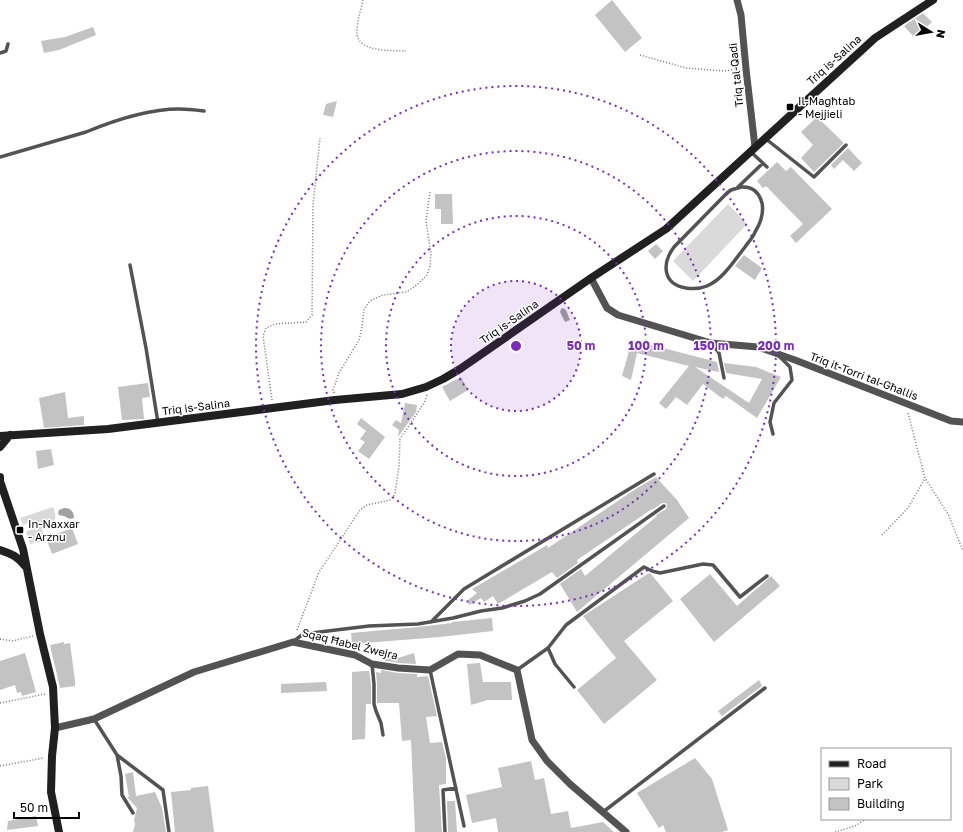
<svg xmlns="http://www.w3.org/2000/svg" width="963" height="832" font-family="'Golos Text',sans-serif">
	<rect width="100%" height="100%" fill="#fff"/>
	<path fill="#dadada" d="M728,204l19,20 -54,57 -20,-20z
		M53,507c6,14 0,16 -11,22 4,15 1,12 -12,15l-4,-12 5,-3 3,-3 -2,-5 -9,4 -3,-7z"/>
	<path fill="#a1a1a1" d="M563,308l3,2 4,10 -5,2 -5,-10 1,-3z
		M64,508c6,0 10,3 10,10l-4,1 -6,-3 -5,-1 -1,-2 1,-3z"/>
	<path fill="#c3c3c3" d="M612,0l30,38 -17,14 -30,-37z
		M923,13l9,9 -17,16 -11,-12z
		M93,27l3,8 -37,15 -15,3 -3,-12 24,-4z
		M337,101l-4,16 -10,-2 3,-11z
		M817,117l27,26 -30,29 -13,-14 12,-13 -12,-13z
		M848,148l14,15 -8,8 -11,-11 -9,9 -3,-4z
		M777,162l9,9 5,-4 41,42 -36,34 -6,-7 13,-12 -37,-38 -3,2 -6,-7z
		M435,194h17l1,30h-12v-15h-6z
		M656,244l7,7 -8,8 -7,-8z
		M744,255l18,13 -7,12 -20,-14z
		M632,340l85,22 2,10 -24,-5 54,36 13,-24 -36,-6 -2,-10 32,4 25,10 -24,41 -31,-22 -3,3 -20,-15 -16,21 -11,-8 -10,12 -7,-6 30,-37 -52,-13 -6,27 -9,-4z
		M461,377l7,13 -18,11 -8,-14z
		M148,383l2,14 -8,1 2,21 -22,1 -4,-33z
		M65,392l3,26 16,-2v9l-40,3 -5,-30z
		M405,403l12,2 -1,7 -18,25 1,-7 -7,-5 4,-5 5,3z
		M361,418l24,19 -16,22 -11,-8 7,-9 -5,-3 6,-8 -9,-7z
		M51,449l3,16 -16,4 -2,-18z
		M656,477l21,23 12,18 -112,94 -17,-28 1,-1 20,-14 4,7 72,-60 -1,-1 10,-6 1,-3 -1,-3h-4l-10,7v-1l-75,51 1,3 -21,15 -5,-6 -54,32 -5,-8 -9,6 -3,-4 -12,7 -2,-4 10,-8 -5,-4 75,-44 1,3 86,-58z
		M72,528l6,16 -26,10 -6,-16z
		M649,573l2,1 22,27 -49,40 33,39 -53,44 -27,-34 39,-32 -33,-42z
		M710,574l27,32 34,-30 9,10 -66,56 -34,-43z
		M492,618l1,13 -53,6 -88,7 -1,-11 67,-6 34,-4v-1z
		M64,642v2l6,-1 5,38v5l-15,2 -10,-43z
		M25,653l11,39 -14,4 -1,-4 -4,1 -2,-8 -15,5v-29z
		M414,653l2,11 -17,-1 -18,-3v-3l17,1z
		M480,663l3,19h28l1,18h-24l-17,5 -4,-41z
		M381,670l17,3 19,1v3l11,-1 9,40 -11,1 4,26 12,-1 4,16v26l-7,1 3,47h-27l-4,-92 -9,1 -3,-38h-22v-19l-1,-12 5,1z
		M365,671h4l2,13v20h-5l-1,35 -13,1v-68z
		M759,680l3,6 -40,30 -4,-5z
		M326,682l1,9 -46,2v-9z
		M695,758l17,21 16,51 -6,2h-56l-3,-7 -4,3 -22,-35z
		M531,761l4,19 9,-2 7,36 17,-3 3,17 32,-6 11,10h-116l-2,-14 -24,5 -6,-28 36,-8 -4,-19z
		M133,772l3,24 19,-4 7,16 4,24h-33l2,-7 -1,-5 3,-12 -10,-11h2l-4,-23z
		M208,786l6,46h-39l-4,-40 20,-2v-2z
		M447,801h8l2,31h-9z
		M36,816l2,10 -31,4 1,-9z"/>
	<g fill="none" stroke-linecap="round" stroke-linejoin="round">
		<path stroke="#757575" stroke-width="1.5" stroke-dasharray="1 2" stroke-linecap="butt" d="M363,0c-2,10 -7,24 -6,34 2,19 36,16 49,17
			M640,55l46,13 38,3 14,-2
			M334,393l-1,-3 6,-17 20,-33 3,-13 2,-18 6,-8 6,-3 7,-3 23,-3 8,-5 7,-6 6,-6 3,-9 1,-12 -5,-33 4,-29
			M272,400l-9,-64 3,-8 9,-4 31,-2 6,-7 1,-110 7,-67
			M908,413l17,65 23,36 15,37
			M882,535l26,-27 17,-30
			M297,630l22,-58 41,-62 7,-5 23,-5 3,-3 2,-4 4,-26 1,-28 24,-36 3,-8
			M0,639l13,2 20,-5
			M0,703l45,-9
			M0,766l44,-8
			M835,832l20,-6 11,-7"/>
		<path stroke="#535353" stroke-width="3.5" d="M0,53l6,-2 2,-7
			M766,139l48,38 32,-32
			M751,152l16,15
			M0,157l86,-25c29,-12 62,-23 93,-23 8,0 17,1 25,2
			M738,187l25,-24
			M741,187c12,-1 18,5 21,16 2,10 -2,21 -7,29 -2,6 -7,10 -10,15 -11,14 -22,32 -38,39 -7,3 -14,3 -21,2 -24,-4 -24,-25 -12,-41l53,-54 4,-3z
			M130,265l16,83 12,75
			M712,344l7,9 5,25
			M773,434l-3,-12 4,-19 18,-23 -2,-13 -11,-11
			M431,622l33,-33 190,-115
			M294,641l9,-7 66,-8 49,-2 35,-6 28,-7 21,-3 23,-7 15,-7 124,-88
			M548,648l7,16 19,23
			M372,664l2,20v20l2,7 5,12 2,12
			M430,670l34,156
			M517,670l31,-22 18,-23 78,-58 8,4 8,2 43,-9 10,1 27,32 27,-21
			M94,719l23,36 46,35 6,42
			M117,755l4,21 1,19 11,18
			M603,812l162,-124
			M445,832l-2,-42 13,-2"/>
		<path stroke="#535353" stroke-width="7" d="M737,0l4,15 5,54 9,78
			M591,278l16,30 11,7 93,28 47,4 37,13 156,61 12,1
			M55,728l39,-9 100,-47 99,-30 62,13 17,9 26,4 32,2 28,-16 22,1 37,15 15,70 15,21 23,23 56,48"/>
		<path stroke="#202020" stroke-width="8" d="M0,436l108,-7 227,-29 67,-6 24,-7 17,-8 17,-10 131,-91 75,-49 209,-191 58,-38
			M0,447l10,-12
			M0,477v4l23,68 17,85 13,53 2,41 -3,28 -1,36 8,40
			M0,550c12,4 17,6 25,16"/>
	</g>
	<circle cx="516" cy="346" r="65" fill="#7b2cbf" fill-opacity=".12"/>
	<g fill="none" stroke="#7b2cbf" stroke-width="2" stroke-dasharray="2 4">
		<circle cx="516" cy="346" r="65"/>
		<circle cx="516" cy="346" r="130"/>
		<circle cx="516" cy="346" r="195"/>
		<circle cx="516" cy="346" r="260"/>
	</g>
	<g fill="#000" stroke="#fff" stroke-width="1.5">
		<rect x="786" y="103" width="8" height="8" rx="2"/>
		<rect x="16" y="526" width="8" height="8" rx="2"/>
	</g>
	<g text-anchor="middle" stroke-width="3" stroke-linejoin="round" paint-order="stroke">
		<g font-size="11" fill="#000" stroke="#fff">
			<text transform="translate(834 60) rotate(-42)" y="4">Triq is-Salina</text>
			<text transform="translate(736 75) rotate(-96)" y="4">Triq tal-Qadi</text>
			<text transform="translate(509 322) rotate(-35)" y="4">Triq is-Salina</text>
			<text transform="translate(864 376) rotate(21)" y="4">Triq it-Torri tal-Għallis</text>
			<text transform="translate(196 407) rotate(-7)" y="4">Triq is-Salina</text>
			<text transform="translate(350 644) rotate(14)" y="4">Sqaq Ħabel Żwejra</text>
		</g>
		<g font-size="11" fill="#000" stroke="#fff" text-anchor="start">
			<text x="798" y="105">Il-Magħtab<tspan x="798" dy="13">- Mejjieli</tspan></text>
			<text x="28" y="528">In-Naxxar<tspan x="28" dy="13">- Arznu</tspan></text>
		</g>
	</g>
	<circle cx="516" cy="346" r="6" fill="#7b2cbf" stroke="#fff" stroke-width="2"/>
	<g font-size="12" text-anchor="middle" font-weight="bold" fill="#7b2cbf" stroke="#fff" stroke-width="3" stroke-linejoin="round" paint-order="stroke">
		<text x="581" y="350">50 m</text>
		<text x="646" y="350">100 m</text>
		<text x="711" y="350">150 m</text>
		<text x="776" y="350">200 m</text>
	</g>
	<rect x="821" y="748" width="130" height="72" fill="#ffffff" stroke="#999999"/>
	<rect x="829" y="761" width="20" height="6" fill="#202020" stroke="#999999"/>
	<text x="857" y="768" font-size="12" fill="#000000">Road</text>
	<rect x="829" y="778" width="20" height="12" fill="#dadada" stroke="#999999"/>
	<text x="857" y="788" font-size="12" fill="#000000">Park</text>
	<rect x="829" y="798" width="20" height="12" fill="#c3c3c3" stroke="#999999"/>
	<text x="857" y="808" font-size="12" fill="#000000">Building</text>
	<g transform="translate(931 32) rotate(101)" stroke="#ffffff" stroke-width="3" paint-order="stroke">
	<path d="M0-3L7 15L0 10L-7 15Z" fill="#000000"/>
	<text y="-6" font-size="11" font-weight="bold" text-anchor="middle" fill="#000000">N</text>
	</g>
	<path d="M14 812v6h65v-6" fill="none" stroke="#000000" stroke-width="2"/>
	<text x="20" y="812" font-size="12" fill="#000000" stroke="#ffffff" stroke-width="3" paint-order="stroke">50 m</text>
</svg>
